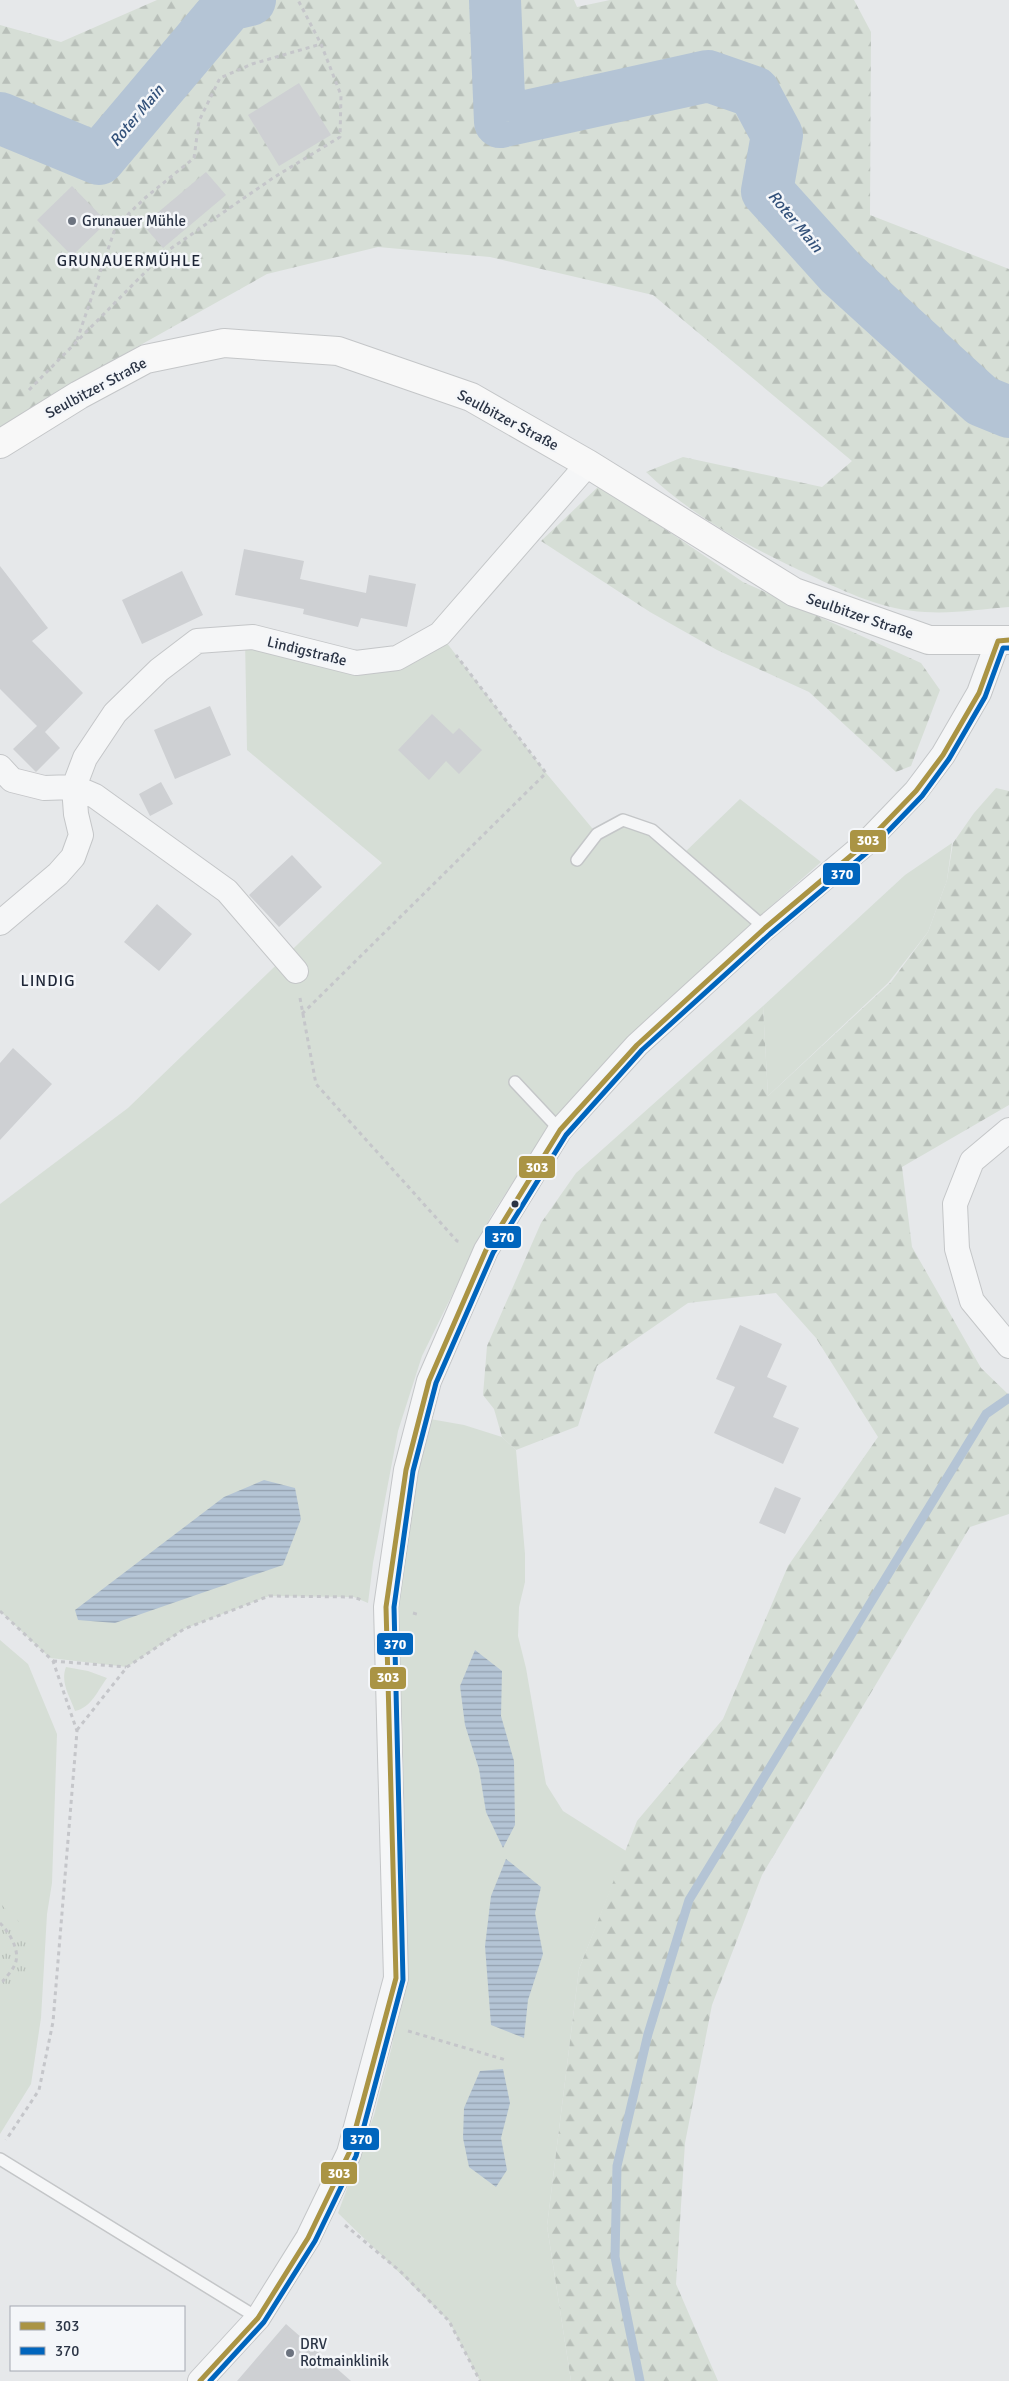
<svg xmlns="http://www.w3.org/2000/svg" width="1009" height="2381" font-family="Signika,sans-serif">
	<defs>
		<pattern id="forest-firs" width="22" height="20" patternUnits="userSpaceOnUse" patternTransform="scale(1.25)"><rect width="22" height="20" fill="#d6ded6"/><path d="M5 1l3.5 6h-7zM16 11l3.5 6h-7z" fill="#b8bfb9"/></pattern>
		<pattern id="park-tufts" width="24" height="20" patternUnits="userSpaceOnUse" patternTransform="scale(1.25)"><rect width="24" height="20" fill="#d6ded6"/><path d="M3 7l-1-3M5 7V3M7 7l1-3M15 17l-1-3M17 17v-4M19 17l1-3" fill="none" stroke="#b8bfb9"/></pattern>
		<pattern id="water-rules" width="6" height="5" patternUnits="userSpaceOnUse" patternTransform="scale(1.25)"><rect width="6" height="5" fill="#b4c4d5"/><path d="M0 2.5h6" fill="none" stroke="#93a0af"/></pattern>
	</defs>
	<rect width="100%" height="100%" fill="#e6e8ea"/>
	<path fill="#d6ded6" d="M440,634l106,139 51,61 26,-14 29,10 30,25 58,-56 81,63 -76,67 -124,117 -90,108 -40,62 -69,140 -24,75 -25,132 -5,40 -14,-6 -85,-1 -85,33 -57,38 -77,-9 -50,-47v-407l128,-96 254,-245 -135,-113 -2,-112 111,25z
		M952,843l-5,37 -19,52 -40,51 -120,113 -5,-90 142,-131z
		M430,1419l34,6 38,12 14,13 9,104v28l-6,25 -1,29 8,32 20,116 17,27 63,40 -47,118 -32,257 24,155h-91l-31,-60 -111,-108 36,-98 18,-69 14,-90 1,-76 -11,-252 20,-161z
		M0,1640l28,24 29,70 -5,149 -5,31 -6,104 -10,66 -31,50z
		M66,1667l22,4 19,7c-9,12 -16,30 -32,33 -5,-15 -15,-28 -9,-44z"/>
	<path fill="url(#forest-firs)" d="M157,0h417l3,7 33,-7h244l17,32 -1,183 139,54v338c-27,2 -56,7 -84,5 -41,-2 -78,-19 -115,-37 -59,-27 -117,-58 -164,-103l37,-15 139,30 30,-26 -199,-166 -163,-38 -112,-10 -111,27 -139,78 -128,76v-403l61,17z
		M600,485l143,97 178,81 19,27 -29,76 -15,6 -87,-80 -92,-42 -67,-38 -109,-71z
		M996,788l13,3v314l-107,62 10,80 69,121 28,27v119l-39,13 -208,348 -50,130 -27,138 -9,141 42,97h-147l-24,-155 32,-257 58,-148 86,-102 65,-153 90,-129 -62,-99 -40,-45 -88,10 -91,63 -19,60 -62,24 -14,-13 -8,-28 -11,-14 4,-49 54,-123 35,-50 187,-167 5,90 123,-114 37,-50 19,-52 6,-37 21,-30z"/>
	<path fill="url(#park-tufts)" d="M0,1903c6,7 14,12 20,20 20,28 14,64 -20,76z"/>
	<path fill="url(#water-rules)" d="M264,1480l31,8 6,31 -18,46 -168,58 -37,-3 -3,-10 149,-113z
		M475,1650l27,21 -1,45 13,45 1,64 -12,23 -17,-36 -7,-43 -14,-44 -5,-39z
		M506,1859l35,28 -6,26 8,41 -15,46 -4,38 -33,-13 -6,-79 6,-50z
		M503,2069l7,34 -9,35 6,32 -11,17 -27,-20 -6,-29 1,-30 16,-37z"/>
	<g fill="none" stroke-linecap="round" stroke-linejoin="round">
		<path stroke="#b4c4d5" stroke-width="9" d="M640,2381l-25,-124 2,-91 31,-132 41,-134 297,-486 23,-16"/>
		<path stroke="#b4c4d5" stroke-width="52" d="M495,0l5,122 208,-46 46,16 23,43 -10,56 74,82 141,128 27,11
			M0,118l99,41 130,-154 21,-5"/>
	</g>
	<path fill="#ced0d3" d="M299,83l32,52 -52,31 -31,-51z
		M206,172l20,23 -63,53 -20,-23z
		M72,186l35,36 -35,34 -35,-36z
		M244,549l60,12 -4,18 66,14 3,-18 47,9 -9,43 -46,-9 -3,9 -55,-13 1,-5 -69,-14z
		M0,566l48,62 -16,13 51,52 -38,39 15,16 -24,24 -23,-23 24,-23 -37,-37z
		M182,571l21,44 -61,29 -20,-44z
		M210,706l21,49 -56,24 -21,-49z
		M432,714l21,20 6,-6 23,22 -23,24 -13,-13 -17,19 -31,-30z
		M161,782l12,22 -23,12 -11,-22z
		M292,855l30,32 -43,40 -30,-32z
		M157,904l35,30 -33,37 -35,-29z
		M13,1048l39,36 -52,56v-77z
		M740,1325l42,19 -15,33 20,9 -14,31 26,11 -16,36 -69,-31 21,-46 -19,-8z
		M775,1487l26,11 -16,36 -26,-11z
		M286,2324l65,57h-114z"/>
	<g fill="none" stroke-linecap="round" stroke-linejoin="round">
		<g stroke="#c4c6c8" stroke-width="14">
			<path id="lane" d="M577,860l20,-26 26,-14 29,10 113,98
				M515,1082l45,48
				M0,2159l258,159"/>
		</g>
		<g stroke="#c4c6c8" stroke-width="26">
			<path id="street" d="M0,767l12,13 32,8 30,-1 21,9 132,95 69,80
				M0,923l58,-49 15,-17 8,-22 -5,-21 -2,-27 11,-29 30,-45 44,-43 38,-29 56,-4 103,26 41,-5 43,-24 148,-170
				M1009,1130l-37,31 -17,43 2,45 15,52 37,45
				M200,2381l58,-63 50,-80 41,-85 47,-175 -10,-371 20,-137 23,-89 57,-131 74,-120 77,-85 128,-117 101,-85 50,-52 27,-36 36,-62 19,-52"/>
		</g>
		<g stroke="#c4c6c8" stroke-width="30">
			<path id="secondary" d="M0,444l79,-49 67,-36 78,-16 114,8 133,46 117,67 206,128 135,48h80"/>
		</g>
		<path stroke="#c5c6ca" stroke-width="3" stroke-dasharray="4 4" stroke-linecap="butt" d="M77,340l39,-114 29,-28 49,-40 5,-37 21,-43 32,-14 69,-20
			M29,390l134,-136 110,-76 67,-41 1,-42 -20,-51 -23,-44
			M300,998l16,86 141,157 5,1
			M302,1014l244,-241 -90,-118
			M0,1611l53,50 24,70 -24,291 -14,68 -33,50
			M413,1613l7,2
			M53,1661l73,6
			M77,1730l50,-63 57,-38 85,-33 85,1 7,3
			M0,1923c9,9 21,28 15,41 -2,6 -8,12 -12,17l-3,1
			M408,2031l98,29
			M345,2225l56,47 48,49 31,60"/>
		<use href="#lane" stroke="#f5f6f7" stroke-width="11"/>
		<use href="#street" stroke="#f5f6f7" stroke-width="24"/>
		<use href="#secondary" stroke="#f8f8f8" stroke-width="28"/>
		<g stroke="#f4f6f9" stroke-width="9">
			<path id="bus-1" d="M200,2381l58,-63 50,-80 41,-85 47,-175 -10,-371 20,-137 23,-89 57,-131 74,-120 77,-85 128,-117 101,-85 50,-52 27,-36 36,-62 19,-52 11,-1"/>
		</g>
		<g stroke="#f4f6f9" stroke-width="9">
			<path id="bus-2" d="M210,2381l54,-59 51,-81 41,-85 47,-176 -9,-373 19,-136 23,-88 57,-130 73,-118 76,-85 128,-116 101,-85 51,-53 27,-37 36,-62 18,-49h6"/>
		</g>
		<use href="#bus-1" stroke="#aa9444" stroke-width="5"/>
		<use href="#bus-2" stroke="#0065bd" stroke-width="5"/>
	</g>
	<g fill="#6c737f" stroke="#f4f6f9" stroke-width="2">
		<circle cx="72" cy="221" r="5"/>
		<circle cx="290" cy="2353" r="5"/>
	</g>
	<circle fill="#2b3445" stroke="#f4f6f9" stroke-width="2" cx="515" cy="1204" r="4.5"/>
	<g text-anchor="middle" stroke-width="5" stroke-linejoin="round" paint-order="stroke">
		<g font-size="15" fill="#2b3445" stroke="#f4f6f9" text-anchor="start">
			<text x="82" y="226">Grunauer Mühle</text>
			<text x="300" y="2349">DRV<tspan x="300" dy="17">Rotmainklinik</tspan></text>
		</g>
		<g font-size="15" fill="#2b3445" stroke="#f4f6f9">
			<text transform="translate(96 388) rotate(-28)" y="5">Seulbitzer Straße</text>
			<text transform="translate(508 420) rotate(28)" y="5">Seulbitzer Straße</text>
			<text transform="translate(860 616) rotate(19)" y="5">Seulbitzer Straße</text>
			<text transform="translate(307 651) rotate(14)" y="5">Lindigstraße</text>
		</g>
		<g font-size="16" font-style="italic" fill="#34527a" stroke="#f4f6f9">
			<text transform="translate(136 115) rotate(-50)" y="6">Roter Main</text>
			<text transform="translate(796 221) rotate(50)" y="6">Roter Main</text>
		</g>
		<g font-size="16" letter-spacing="1" fill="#1d2536" stroke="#f4f6f9">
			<text x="129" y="266">GRUNAUERMÜHLE</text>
			<text x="48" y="986">LINDIG</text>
		</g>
	</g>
	<g stroke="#f4f6f9" stroke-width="2">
		<rect x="849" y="829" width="38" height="24" rx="5" fill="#aa9444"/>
		<rect x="822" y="862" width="39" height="24" rx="5" fill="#0065bd"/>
		<rect x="518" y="1155" width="38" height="24" rx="5" fill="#aa9444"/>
		<rect x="484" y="1225" width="38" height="24" rx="5" fill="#0065bd"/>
		<rect x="376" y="1632" width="38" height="24" rx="5" fill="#0065bd"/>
		<rect x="369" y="1666" width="38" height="24" rx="5" fill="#aa9444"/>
		<rect x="342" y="2127" width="38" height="24" rx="5" fill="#0065bd"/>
		<rect x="320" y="2161" width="38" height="24" rx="5" fill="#aa9444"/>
	</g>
	<g font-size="14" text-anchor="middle" font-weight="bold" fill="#fff">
		<text x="868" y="845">303</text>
		<text x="842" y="879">370</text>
		<text x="537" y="1172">303</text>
		<text x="503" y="1242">370</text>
		<text x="395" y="1649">370</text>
		<text x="388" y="1682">303</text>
		<text x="361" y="2144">370</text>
		<text x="339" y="2178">303</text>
	</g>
	<rect x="10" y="2306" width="175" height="65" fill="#f4f6f9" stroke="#a4a8b1"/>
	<rect x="20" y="2322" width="25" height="8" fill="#aa9444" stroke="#a4a8b1"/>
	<text x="55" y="2331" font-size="15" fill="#2b3445">303</text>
	<rect x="20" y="2347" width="25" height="8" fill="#0065bd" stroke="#a4a8b1"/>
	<text x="55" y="2356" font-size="15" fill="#2b3445">370</text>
</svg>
